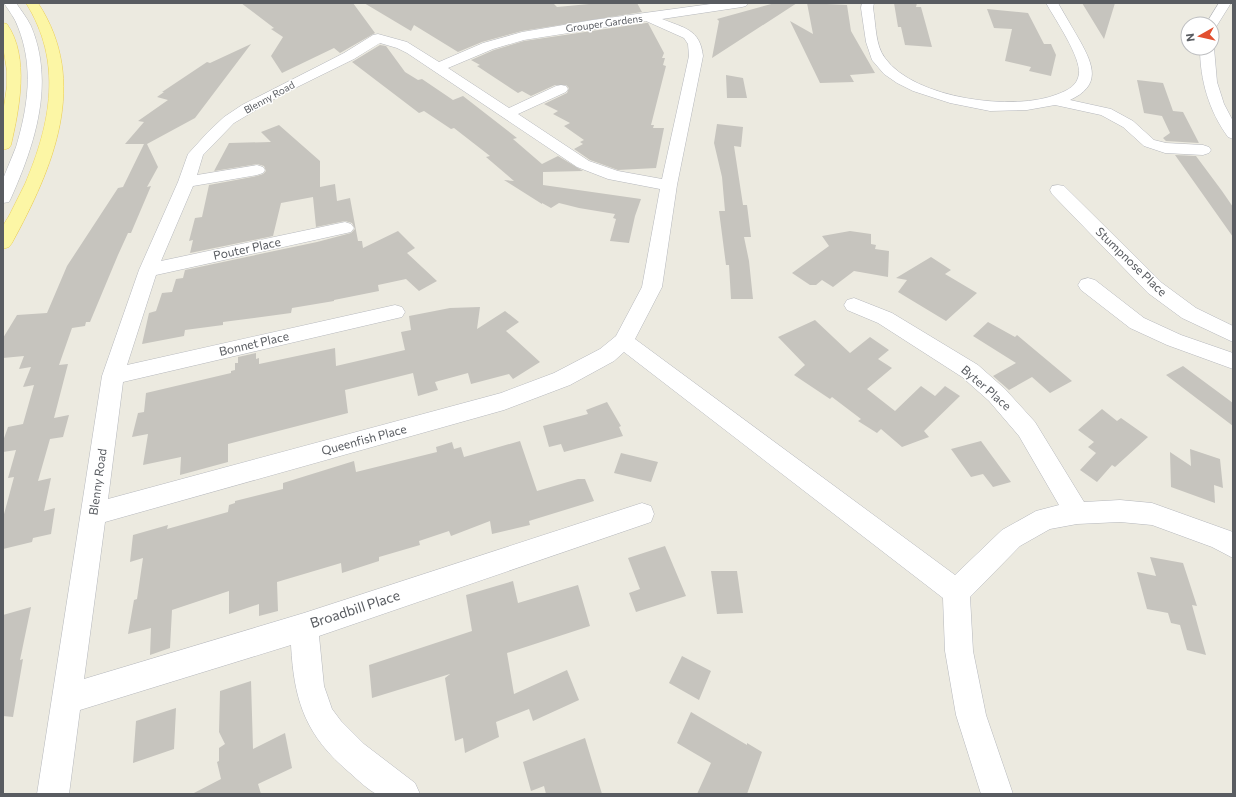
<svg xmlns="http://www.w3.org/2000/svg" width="1236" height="797" font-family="Commissioner,sans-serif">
	<rect width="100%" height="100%" fill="#eceae0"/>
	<path fill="#c6c4be" d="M241,3h112l22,30 -35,20 -6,-5 -52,25 -11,-17 12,-19 -12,-8 3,-1z
		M364,3h189l4,4 43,-4h37l5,9 -120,19 -40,11 -24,10 -44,-27 -3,6z
		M775,3h22l-85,55 7,-37 -2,-2z
		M807,3l40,2 4,26 24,42 -25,2 4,7 -34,1 -30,-62 23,13z
		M894,3h23l-1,4h5l11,40 -27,-2 -4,-18h-3z
		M1082,3h33l-11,36 -14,-23z
		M987,9l41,4 16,31h7l5,11 -5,21 -22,-5 2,-4 -26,-6 7,-32 -18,-1z
		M646,23h2l16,30 -2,5h3l-2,7 3,1 -15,59h3l-1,3h11l-8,40 -38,2 -28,-10 -16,-11 9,-5 -3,-2 4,-2 -20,-14 6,-3 -17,-9 5,-3 -14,-7 23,-11 2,-5 -3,-3h-11l-24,11 -9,-5 -4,2 -41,-27 3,-1 -9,-5 23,-10 30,-9z
		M251,44l-56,74 -48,26 11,23 -11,20 4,-1 -20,47h-3l-10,22 -28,67h-4l-1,4 -13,2 -13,37 9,-1 -14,54 15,-3 -6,22 -13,2 -12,42 13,-3 -7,33 11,-3 -4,26 -18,4 -1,4 -29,7v-31l11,-41 -6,1 8,-28 -13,2v-11l5,-14 15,-3 11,-39 -11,2 8,-20 -12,2 5,-13 -21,2v-20l14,-23 30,-2 20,-47 51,-78 5,-1 21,-43h-19l19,-22 -6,-1 30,-21 -11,-3 7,-5h-2l45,-30 3,1z
		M380,45l6,1 19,26 13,8 4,-1 31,21 10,-4 54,42 -4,1 29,25 16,-8 25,15 -40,1v13l98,14 -6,17 -6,27 -19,-2 6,-22 -3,-1 2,-4 -36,-6 -20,-5 -8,5 -9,-5v1l-38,-24 10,1 -28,-24 4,-1 -36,-28 -3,1 -27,-18 -5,2 -67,-51z
		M726,75l17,3 4,20h-20z
		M1137,80l26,3 10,28 10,1 16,31 -33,-2 -3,-3 7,-5 -8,-17 -18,-3z
		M717,124l26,3 -2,20 -7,-1 9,59h4l4,32h-7l5,24 4,38h-22l-2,-34h-3l-7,-54h6l-3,-34 -8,-34z
		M279,125l41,36v26l15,-3 2,17 13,-3 8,43h4l1,7 35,-17 17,17 -8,5 30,28 -18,10 -13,-12 -28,6 1,6 -45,9v1l-42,7 -1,5 -68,9v3l-38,5 -1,6 -42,8 7,-31 7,-2 6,-18 10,-1 4,-13 7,-1 2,-8 132,-28 34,-9 4,-4 -3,-6 -7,-2 -29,6 -3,-30 -32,6 -8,33 -83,17 3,-13 -4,1 6,-23 7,-1 7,-32 48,-9 6,-2 3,-3 -2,-5 -7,-2 -43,7 15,-28 42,-1 -10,-10z
		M1175,155l21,1 26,35 11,16v30z
		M850,231l21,3v10l5,1 -1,4 14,2 -1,26 -34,-6 -21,16 -11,-7 -6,5h-6l-18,-12 37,-27 -7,-10z
		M931,257l20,13 -6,4 32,19 -31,28 -48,-29 9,-12 -11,-2z
		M480,307l-3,22 28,-18 14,11 -13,9 34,31 -27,17 -4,-5 -38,10 -3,-11 -33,9 3,8 -20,6 -5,-23 -68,17 3,23 -120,31v18l-48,13 1,-18 -38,8 5,-31 -16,3 6,-24 6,-1 2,-19 85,-20v-2l4,-1v-7h3v-6l18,-4v6l3,-1v6l76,-16 1,18 69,-16 -4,-18 10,-2 -2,-14 41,-8z
		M815,320l35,33 20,-16 19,13 -11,9 14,9 -25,21 28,22 26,-25 14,10 10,-10 15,10 -36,35 5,6 -27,10 -21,-18 -4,4 -19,-12 3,-2 -29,-22 -2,2 -36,-24 11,-10 -27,-28z
		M988,322l27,15 2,-2 55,46 -22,12 -18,-16 -23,13 -16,-14 23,-13 -43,-27z
		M1183,366l50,37v23l-67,-51z
		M607,402l14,24 -2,1 4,9 -59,16 -3,-8 -12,3 -6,-21 45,-12 -2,-4z
		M1102,409l15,12 4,-3 27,19 -33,30 -3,-2 -15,17 -17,-12 16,-17 -8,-6 6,-5 -16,-12z
		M520,441l17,50 41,-12h7l9,22 -65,20 1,4 -38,9 -2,-13 -39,15 -2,-5 -30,10 1,4 -41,12v4l-37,12 -1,-10 -64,19 1,29 -19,5v-12l-30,10v-23l-57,19 -2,38 -20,7 1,-27 -23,6 6,-34 3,-1 6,-41 -13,4 3,-27 35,-10 -1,4 61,-17 1,-7 6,-2v-2l48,-12v-6l71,-22 2,11 81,-20 -1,-5 16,-5 2,7 7,-2 3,10z
		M981,441l30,41 -18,5 -10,-13 -12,3 -20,-28z
		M1190,449l30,10 3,29 -9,-3 1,18 -44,-16 -1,-35 21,14z
		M621,453l37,9 -7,20 -37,-9z
		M665,546l21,50 -50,16 -7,-19 11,-4 -12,-31z
		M1150,557l33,6 14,43 -5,-1 14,50 -19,-5 -7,-25 -9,-2 -3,-10 -21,-4 -10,-37 19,4z
		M711,571h26l6,42 -26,1z
		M513,581l5,22 60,-18 12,41 -83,27 7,41 53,-24 12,30 -46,21 -4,-12 -33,13 3,15 -34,16 -2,-15 -8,3 -10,-63 5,-4 -78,24 -3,-33 103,-34 -6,-36z
		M31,607l-11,53 3,-1 -10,58 -10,-1v-101z
		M682,656l29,15 -12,29 -30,-17z
		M251,681l2,68 32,-16 7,35 -34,16 3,10h-69l29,-15 -4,-17 2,-1v-13l6,-4 -6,-12 1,-41z
		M176,708l-2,41 -41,14 3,-42z
		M691,712l56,33v-2l15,9 -15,42h-50l14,-31 -34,-20z
		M585,738l17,56h-56l-2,-8 -13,5 -8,-29z"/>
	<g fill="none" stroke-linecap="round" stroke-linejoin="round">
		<g stroke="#b6b8bd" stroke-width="1">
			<path id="minor" d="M4,3h12c5,7 11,15 15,23 24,57 4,118 -20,172l-2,4 -6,1c0,-7 -2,-17 0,-24 4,-11 9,-21 13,-32 12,-40 18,-80 2,-120 -3,-9 -9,-16 -14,-24z
				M718,3h30l-2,3 -4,1 -80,12c22,9 38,10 41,37l-26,129 -15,102 -27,52 320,236 47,-45 34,-19 23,-6 -40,-69 -30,-35 -27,-24 -84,-54 -31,-13 -3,-5 3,-5 7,-2 38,15 86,52 27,24 30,33 49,80 36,-2 32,3 81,29v26l-21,-11 -60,-22 -32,-3 -43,2 -27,5 -30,17 -50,51 3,54 13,64 27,79h-32l-25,-79 -11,-64 -2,-53 -319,-246 -10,9 -44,24 -66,25 -399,112 -21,157 220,-66 338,-110 9,3 3,8 -3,8 -332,114 5,50 8,23 9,12 23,23 51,39 5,11c-9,0 -36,2 -43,0 -8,-3 -20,-15 -27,-21 -44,-37 -56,-71 -59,-128l-211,65 -11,84h-32l65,-418 37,-106 39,-88 10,-28 20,-22 16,-15 18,-12 102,-52 29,-18 5,-1 29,8 32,20 44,-19 39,-11 71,-12zM646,21l38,17 4,6 1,12 -27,123 -44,-8 -29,-10 -71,-47 48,-22 2,-3 -2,-3 -5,-1 -5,1 -47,22 -61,-40 45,-19 31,-9zM380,43l17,5 10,5 170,114 31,12 52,10 -18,98 -26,49 -16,13 -46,24 -53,20 -393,106 15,-117 279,-65 3,-5 -3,-5 -7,-2 -268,60 29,-90 195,-43 3,-4 -3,-4 -6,-2 -184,39 32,-75 64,-11 6,-2 2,-3 -2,-3 -6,-2 -60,10 6,-20 31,-32 47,-28 73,-36z
				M862,3h12l-1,5c3,16 2,37 12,50 29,41 130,54 173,36 10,-4 19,-8 21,-20 2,-17 -24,-55 -33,-71h12c7,13 15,25 22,38 14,25 21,45 -10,59l41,9 22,12 21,19 12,3 37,2 6,2 2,3 -2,3 -6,2 -38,-2 -21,-7 -21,-19 -22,-12 -46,-10 -28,5 -37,1 -40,-8 -37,-12 -16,-8 -13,-9 -12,-14 -6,-18 -5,-34z
				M1219,3h12l-15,24 -4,1v-4h-6z
				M1212,46l2,2 3,34 7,22 9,17v18l-5,-2c-19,-26 -28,-57 -28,-89h12z
				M1058,185l6,1 98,97 34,25 37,18v16l-51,-24 -34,-25 -96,-99 -2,-4 2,-4z
				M1088,278l7,2 49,38 37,17 52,18v16l-66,-24 -37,-17 -49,-38 -3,-5 3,-5z"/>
		</g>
		<g stroke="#ecd159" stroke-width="1">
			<path id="major" d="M26,3h12c52,79 15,165 -26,240l-3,4 -6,2c0,-7 -2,-15 0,-22 1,-4 5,-9 7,-13 5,-10 10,-20 15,-30 26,-61 38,-122 1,-181z
				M3,23l4,1c23,33 12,86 4,121l-2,3 -6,2v-37l4,-27v-15l-4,-25z"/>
		</g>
		<use href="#minor" fill="#fff" fill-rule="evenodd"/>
		<use href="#major" fill="#fcf6a5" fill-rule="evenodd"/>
	</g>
	<g text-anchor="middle" stroke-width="3" stroke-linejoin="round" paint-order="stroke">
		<g font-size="10" fill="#595c61" stroke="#fff">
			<text transform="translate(604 23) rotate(-8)" y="4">Grouper Gardens</text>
			<text transform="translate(269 97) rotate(-29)" y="4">Blenny Road</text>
		</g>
		<g font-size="12" fill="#595c61" stroke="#fff">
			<text transform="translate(247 249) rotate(-12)" y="4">Pouter Place</text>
			<text transform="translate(1131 262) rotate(44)" y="4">Stumpnose Place</text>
			<text transform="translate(254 344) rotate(-13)" y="4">Bonnet Place</text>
			<text transform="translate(986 388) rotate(41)" y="4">Byter Place</text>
			<text transform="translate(364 440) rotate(-15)" y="4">Queenfish Place</text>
			<text transform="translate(98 482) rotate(-82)" y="4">Blenny Road</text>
		</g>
		<g font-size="14" fill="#595c61" stroke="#fff">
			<text transform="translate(355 609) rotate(-18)" y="5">Broadbill Place</text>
		</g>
	</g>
	<rect width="1236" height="797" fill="none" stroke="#595c61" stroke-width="8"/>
	<g transform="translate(1200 36) rotate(262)"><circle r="19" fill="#ffffff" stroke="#bdbec0"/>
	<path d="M0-3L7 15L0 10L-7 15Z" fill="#e24f2f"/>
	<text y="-6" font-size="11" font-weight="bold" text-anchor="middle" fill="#595c61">N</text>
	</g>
</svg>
